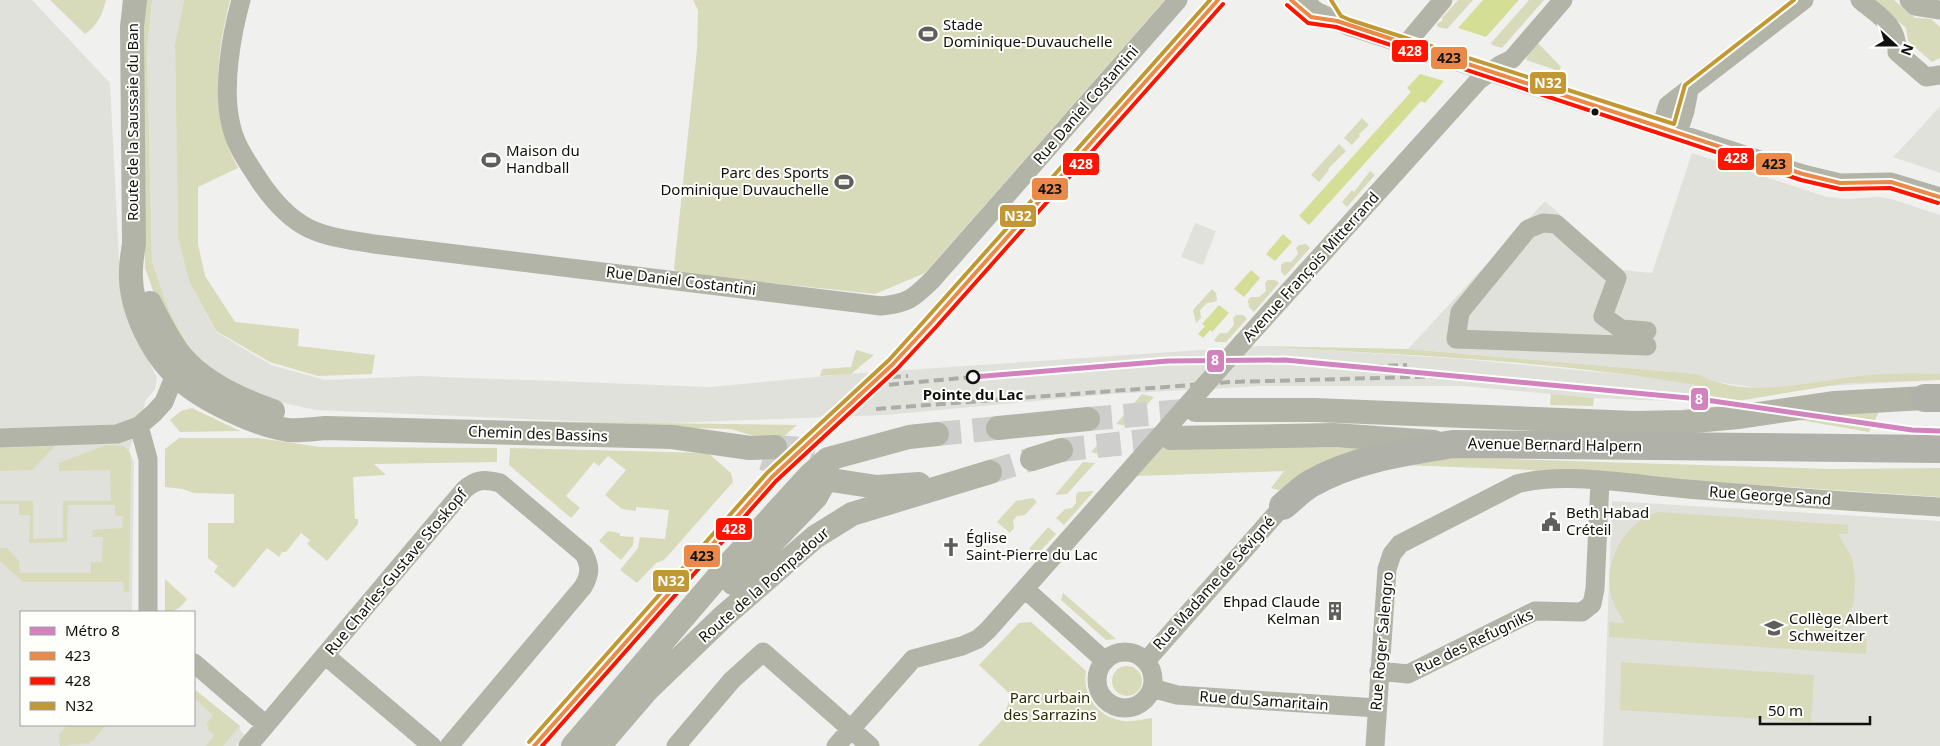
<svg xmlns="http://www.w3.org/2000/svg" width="1940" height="746" font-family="'Noto Sans',sans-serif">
	<rect width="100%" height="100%" fill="#f0f0ef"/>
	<path fill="#e0e1db" d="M0,0h32l78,83 11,215 11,32 25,47 -2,12 -10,12 -1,9 -15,41 5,11 -2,150h-111v113h173v-36l46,37v4l5,5 -9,11h-236z
		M152,0h32l-9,44 3,188 11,49 27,51 55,33 54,15 94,-4 291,11 137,-13 413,-28 202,13 178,17 63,10 -12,16 -97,-4 -130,-12h-202l-151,8 -226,21 -242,9 -327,-14 -56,-12 -29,-15 -39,-30 -22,-40 -18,-51 -5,-213z
		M1940,106v67l-47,-16 21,-22z
		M1692,153l135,44 19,2 33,-2 16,3 45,15v165l-174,9 -56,-8 -13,-7 -289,-25 137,-148 78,69 29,3z
		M1195,223l21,8 -13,34 -22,-8z
		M1612,501l328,20v225h-337z"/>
	<path fill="#d7dbba" d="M50,0h56c-4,15 -8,25 -21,34z
		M146,0h6l-5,49 5,213 18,51 22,40 -35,-51 -12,-34 -2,-176v-53z
		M184,0h46c-14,56 -21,116 8,168l-40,19v57l7,32 30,46 64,7 -1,17 77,9 -3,19 -54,2 -48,-14 -54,-31 -27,-50 -11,-45 -3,-192z
		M693,0h472l-240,273 -50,21 -196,-21 -5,-4 23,-220 1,-39z
		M1458,0h15l-26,29 -9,-2 -1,-3 6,-4 -1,-2z
		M1529,0h15l-42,48 -10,-3 -1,-2z
		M1874,0h20l21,18 16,1 9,8v31l-8,4 -24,-21 -2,-13z
		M1537,42l24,25 -2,4 -33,-11 4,-10z
		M1362,118l7,7 -10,9 1,2 -8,9 -8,-7z
		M1339,144l7,7 -18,18 1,1 -10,12 -8,-7z
		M1370,171l5,4 -28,32 -5,-5 10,-12 2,2z
		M1306,244l4,4 -25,28 -4,-4v-7l3,-3h7l7,-8 -2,-6 3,-3z
		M1268,280h7l4,3 -25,29 -5,-5 -1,-7 3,-3h8l7,-6 -1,-8z
		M1212,289l4,4 1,7 -3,2 -7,1 -7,7 1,8 -5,5 -3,-13z
		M1236,315h7l4,4 -21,23h-10l-2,-2 6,-7h7l7,-8 -1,-7z
		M1252,346l156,3 289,25c49,26 111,8 162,2 27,-3 54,-3 81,-2v6l-93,3 -128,21 -29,2 12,-20c-148,-26 -300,-31 -450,-40z
		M856,350l18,5 -23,19 -31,2 2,-7 29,-2z
		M1142,394l12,3 -27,29 -11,-2z
		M1551,394l43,4 -1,8 -43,-1z
		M192,408l48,23 -60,1 -10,-12 11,-9z
		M1880,410l-11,22 -69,-12 36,-7z
		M376,419l421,6 -21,18 -45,-14z
		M1108,433l11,3 -17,19 -11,-3z
		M179,438h79l62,9 177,1v14l-123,2 12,11 -33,2 2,42h3v5l-31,37 -20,-17 3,-4 -9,-7 -15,19h-4l-3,5 -12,-9 -33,40 -20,-16 4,-6 -10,-8v-35h26v-29l-40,-1 -11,-4 -18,-2v-38z
		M106,445l18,1 5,5 2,8 -2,132 -5,1 -1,-10h-100l-23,-21v-13h7l12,13 1,12h71v-11h11l1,-25h-11l1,-7 29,-2 1,-12h-8v-11h-47l-1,37 -38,1 1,-28h-11v-11h-19v-3h33v38l30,-1v-37h48l-1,-31 -51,1v-8z
		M55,446l-23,24 -32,1v-23z
		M1262,446l113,2 -83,46 -21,-6 13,-17 -147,5 25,-29z
		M510,448l198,5 23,20 2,9 -69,78 -8,3 -19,20 -17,-13 18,-22 2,-11 25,2 4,-29 -33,-3v4l-14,-2 -17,-14 21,-25 -18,-14 -9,10 -5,-4 -28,34 14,12 -9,10 -62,-53z
		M1416,456l414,13 110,-1v29l-409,-27 -153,-6z
		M1083,462l12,1 -28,31 -12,1z
		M1094,491l-30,34 -8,-7 9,-9 7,-1 4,-5v-8l2,-3z
		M1033,498l4,4 -12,13 -8,1 -4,5 1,7 -4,5 -13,-11 19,-21z
		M1659,512l189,13v9h-10l14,24 3,21 -1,22 -15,37 28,1 -1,15 -257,-17v-15l16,1c-6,-9 -11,-17 -14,-28 -8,-34 14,-74 48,-83z
		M1048,527l8,7 -20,22 -7,-7z
		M608,531l12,2v3l14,1 -1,8 -12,15 -22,-19z
		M165,579l22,20c-6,8 -11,13 -22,13z
		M1063,593l53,46 -10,1 -45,-40z
		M1031,622l55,49c-4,25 12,47 38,50 9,1 20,-2 28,-3v28h-174l25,-27 8,-24 -32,-30 40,-42z
		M1621,662l193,13 -3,47 -191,-12z
		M1112 681a15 15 0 1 1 30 0a15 15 0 1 1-30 0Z
		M194,689l46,37 -17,20h-17l8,-11 -7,-6 2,-3 -3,-2 7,-9 -19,-17z
		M67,725h9l4,2 2,-2h24l-14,17 -2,-2v3l-30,3 -1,-12z"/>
	<path fill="#d5de95" d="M1483,0h36l-33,37 -28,-9z
		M1420,74l24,7 -19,22 -4,-2 -112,124 -10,-9 112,-124 -4,-4z
		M1283,234l9,8 -17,19 -9,-7z
		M1251,270l9,8 -16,19 -10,-8z
		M1219,305l10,8 -17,19 -2,-2 -7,8 -5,-4 7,-8 -3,-2z"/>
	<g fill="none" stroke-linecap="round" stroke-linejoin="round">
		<path stroke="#cececd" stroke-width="24" stroke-dasharray="24 12" stroke-linecap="butt" d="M1088,419l108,-9
			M937,434l61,-6
			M775,447l40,3
			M1061,450l110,-12
			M763,458l33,11
			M990,472l42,-13"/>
		<path stroke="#b2b4a8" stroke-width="19" d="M241,0c-10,36 -19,89 -10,125 4,20 17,38 28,55 12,18 29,38 49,48 20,10 44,12 66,16l507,62c28,-3 31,-7 51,-26l246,-280
			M1303,0l13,11 32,15 455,148 37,9 51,-1 49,15
			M1860,0c19,16 38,25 37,52l29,25 14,-2
			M1909,0l6,6 25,4
			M1406,44l37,-44
			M1661,127l7,-22 136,-105
			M1678,132l7,-21 4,-21
			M1647,331l-26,-2 -18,-13 14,-38 -61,-54 -13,-1 -15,6 -68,83 -4,27 191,7
			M1243,342l236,-262 21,-15 12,-6 51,-59
			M139,426l9,33v153
			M0,438l117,-4 22,-8 15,-13 10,-11 8,-20 15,-12
			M1025,589l80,72
			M1097 680a28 28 0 1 1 56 0a28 28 0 1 1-56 0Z
			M326,656l106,90
			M1146,661l137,-155
			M194,663l72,62 -18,21
			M1379,671l29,3 127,-63 47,1 10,-8 3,-15 5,-108
			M1152,688l25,7 200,13
			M266,725l198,-235c12,-11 20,-11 36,-7l84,71c7,13 6,21 -1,33l-134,159
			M676,746l56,-66 31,-28 107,94
			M836,746l77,-87 49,-13 16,-7 10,-9 126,-142
			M1375,746l12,-177 5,-15 8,-10 117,-60c48,-13 119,1 170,5 84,7 168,13 253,18"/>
		<path stroke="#b3b4a8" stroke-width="24" d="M135,0l-3,27 2,216c-1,9 -3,18 -3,27 -2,37 21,84 48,108 16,15 35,25 55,34 17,8 35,15 54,18 12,1 26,-1 38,-2l346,9 78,11 25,-1
			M150,303c9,18 18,37 31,53 22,26 60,44 92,55
			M1196,410h119l320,13 49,-1 54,-5 97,-14 90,-5
			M998,428l90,-9
			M1171,438l163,-3 100,7
			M1032,459l29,-9
			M811,477l66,10 42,-3
			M733,583l83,-86 10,-18 2,-20
			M573,746l156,-182 80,-88 19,-17 81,-22 28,-3
			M599,746l49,-57 76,-73 91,-79 37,-23 138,-42"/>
		<path stroke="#b0b1a8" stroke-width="28" d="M1925,398h15
			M1283,506c9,-7 17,-16 27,-22 44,-25 94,-32 143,-40l487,5"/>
		<path stroke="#acaca7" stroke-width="4" stroke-dasharray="10 5" stroke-linecap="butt" d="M1358,367l49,-2
			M876,378l32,-2
			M874,386l99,-9
			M876,409l355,-27 219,-6"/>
		<path stroke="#b2b4a8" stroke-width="19" d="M1114,488l129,-146"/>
		<g stroke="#fefffb" stroke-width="8">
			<path id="bus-1" d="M1291,0l20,17 26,4 466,153 37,9 51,-1 49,15
				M534,746l238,-269 121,-113 38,-41 287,-323"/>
		</g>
		<g stroke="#fefffb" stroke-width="8">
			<path id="bus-2" d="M1287,5l21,18 28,4 465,153 39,9 50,-1 48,15
				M542,746l234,-265 121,-112 39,-42 287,-323"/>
		</g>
		<g stroke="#fefffb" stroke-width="8">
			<path id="bus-3" d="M1331,0l10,16 9,4 324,104 11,-39 109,-85
				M529,742l238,-269 122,-113 37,-41 284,-319"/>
		</g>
		<use href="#bus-1" stroke="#eb8948" stroke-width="4"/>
		<use href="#bus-2" stroke="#ff1400" stroke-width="4"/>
		<use href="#bus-3" stroke="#c19834" stroke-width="4"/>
		<g stroke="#fefffb" stroke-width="9">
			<path id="metro-1" d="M973,377l195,-16 117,-1 414,39 213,31 28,1"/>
		</g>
		<use href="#metro-1" stroke="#d282be" stroke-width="5"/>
	</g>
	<defs>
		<g id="stadium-bare" transform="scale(1.5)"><path d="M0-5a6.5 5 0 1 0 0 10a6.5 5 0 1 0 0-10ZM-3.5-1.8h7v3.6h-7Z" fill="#5e5e5d" stroke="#fefffb" stroke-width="2.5" paint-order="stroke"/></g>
		<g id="civic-bare" transform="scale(1.5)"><path d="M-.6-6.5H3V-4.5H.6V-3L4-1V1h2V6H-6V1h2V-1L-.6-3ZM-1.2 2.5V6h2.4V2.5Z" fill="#5e5e5d" stroke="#fefffb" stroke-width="2.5" paint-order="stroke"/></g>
		<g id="church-bare" transform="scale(1.5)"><path d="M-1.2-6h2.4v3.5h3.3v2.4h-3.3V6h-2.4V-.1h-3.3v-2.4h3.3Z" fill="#5e5e5d" stroke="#fefffb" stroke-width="2.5" paint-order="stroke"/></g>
		<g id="building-bare" transform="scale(1.5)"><path d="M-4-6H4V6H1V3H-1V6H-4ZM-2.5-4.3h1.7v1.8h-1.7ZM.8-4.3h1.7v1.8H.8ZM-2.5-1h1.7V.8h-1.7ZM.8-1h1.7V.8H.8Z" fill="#5e5e5d" stroke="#fefffb" stroke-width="2.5" paint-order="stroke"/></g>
		<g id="school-bare" transform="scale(1.5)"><path d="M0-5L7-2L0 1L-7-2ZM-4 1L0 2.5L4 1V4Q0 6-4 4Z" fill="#5e5e5d" stroke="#fefffb" stroke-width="2.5" paint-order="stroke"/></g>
	</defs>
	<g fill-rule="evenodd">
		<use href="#stadium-bare" x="928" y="34"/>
		<use href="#stadium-bare" x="491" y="160"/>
		<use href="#stadium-bare" x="844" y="182"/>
		<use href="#civic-bare" x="1551" y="522"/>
		<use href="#church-bare" x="951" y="547"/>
		<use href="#building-bare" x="1335" y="611"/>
		<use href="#school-bare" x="1774" y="628"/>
	</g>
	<circle fill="#10100f" stroke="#fefffb" stroke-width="2" cx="1595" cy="112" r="4.5"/>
	<circle fill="#fefffb" stroke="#10100f" stroke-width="2.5" cx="973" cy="377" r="6"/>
	<g text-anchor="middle" stroke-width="4" stroke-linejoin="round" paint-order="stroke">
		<g font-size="15" fill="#10100f" stroke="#fefffb" text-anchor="start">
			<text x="943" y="30">Stade<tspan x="943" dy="17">Dominique-Duvauchelle</tspan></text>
			<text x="506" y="156">Maison du<tspan x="506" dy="17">Handball</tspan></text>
			<text x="829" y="178" text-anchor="end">Parc des Sports<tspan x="829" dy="17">Dominique Duvauchelle</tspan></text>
			<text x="1566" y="518">Beth Habad<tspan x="1566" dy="17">Créteil</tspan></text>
			<text x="966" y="543">Église<tspan x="966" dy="17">Saint-Pierre du Lac</tspan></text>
			<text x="1320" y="607" text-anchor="end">Ehpad Claude<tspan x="1320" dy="17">Kelman</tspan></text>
			<text x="1789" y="624">Collège Albert<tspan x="1789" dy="17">Schweitzer</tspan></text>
		</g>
		<g font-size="15" fill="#10100f" stroke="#fefffb">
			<text transform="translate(1086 105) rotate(-49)" y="5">Rue Daniel Costantini</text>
			<text transform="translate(133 122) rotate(-90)" y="5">Route de la Saussaie du Ban</text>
			<text transform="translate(1311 267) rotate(-48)" y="5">Avenue François Mitterrand</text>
			<text transform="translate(681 281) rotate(7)" y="5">Rue Daniel Costantini</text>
			<text transform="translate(538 434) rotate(2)" y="5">Chemin des Bassins</text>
			<text transform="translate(1555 445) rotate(1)" y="5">Avenue Bernard Halpern</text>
			<text transform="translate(1770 496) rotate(4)" y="5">Rue George Sand</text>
			<text transform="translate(396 572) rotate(-50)" y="5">Rue Charles-Gustave Stoskopf</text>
			<text transform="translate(1214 583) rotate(-48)" y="5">Rue Madame de Sévigné</text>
			<text transform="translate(764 585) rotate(-41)" y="5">Route de la Pompadour</text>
			<text transform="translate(1382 641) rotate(-85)" y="5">Rue Roger Salengro</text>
			<text transform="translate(1474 642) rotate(-26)" y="5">Rue des Refugniks</text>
			<text transform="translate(1264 701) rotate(4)" y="5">Rue du Samaritain</text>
		</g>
		<g font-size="15" font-weight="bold" fill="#10100f" stroke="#fefffb">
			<text x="973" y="400">Pointe du Lac</text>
		</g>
		<g font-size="15" fill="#282c00" stroke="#fefffb">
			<text x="1050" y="703">Parc urbain<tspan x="1050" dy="17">des Sarrazins</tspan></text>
		</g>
	</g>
	<g stroke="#fefffb" stroke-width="2">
		<rect x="1391" y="39" width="38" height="24" rx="5" fill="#ff1400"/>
		<rect x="1430" y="46" width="38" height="24" rx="5" fill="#eb8948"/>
		<rect x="1529" y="71" width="38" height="24" rx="5" fill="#c19834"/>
		<rect x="1717" y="147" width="38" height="24" rx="5" fill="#ff1400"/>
		<rect x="1062" y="152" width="38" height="24" rx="5" fill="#ff1400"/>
		<rect x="1755" y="152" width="38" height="24" rx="5" fill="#eb8948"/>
		<rect x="1031" y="177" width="38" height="24" rx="5" fill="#eb8948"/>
		<rect x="999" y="204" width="38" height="24" rx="5" fill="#c19834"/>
		<rect x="1206" y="349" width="19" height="24" rx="5" fill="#d282be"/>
		<rect x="1690" y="387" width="19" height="24" rx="5" fill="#d282be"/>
		<rect x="715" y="517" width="38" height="24" rx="5" fill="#ff1400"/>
		<rect x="683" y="544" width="38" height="24" rx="5" fill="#eb8948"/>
		<rect x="652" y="569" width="38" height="24" rx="5" fill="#c19834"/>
	</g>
	<g font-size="14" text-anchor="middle" font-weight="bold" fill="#fff">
		<text x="1410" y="56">428</text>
		<text x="1548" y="88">N32</text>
		<text x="1736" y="163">428</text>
		<text x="1081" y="169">428</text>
		<text x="1018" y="221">N32</text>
		<text x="1215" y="365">8</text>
		<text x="1699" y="404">8</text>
		<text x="734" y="534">428</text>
		<text x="671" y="586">N32</text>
	</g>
	<g font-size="14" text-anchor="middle" font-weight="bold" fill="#111">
		<text x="1449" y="63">423</text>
		<text x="1774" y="169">423</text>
		<text x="1050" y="194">423</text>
		<text x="702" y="561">423</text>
	</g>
	<rect x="20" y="611" width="175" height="115" fill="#fefffb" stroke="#9f9f9d"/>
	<rect x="30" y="627" width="25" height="8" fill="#d282be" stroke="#9f9f9d"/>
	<text x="65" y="636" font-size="15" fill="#10100f">Métro 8</text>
	<rect x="30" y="652" width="25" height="8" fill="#eb8948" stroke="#9f9f9d"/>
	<text x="65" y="661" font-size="15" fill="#10100f">423</text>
	<rect x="30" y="677" width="25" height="8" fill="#ff1400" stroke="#9f9f9d"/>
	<text x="65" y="686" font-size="15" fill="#10100f">428</text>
	<rect x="30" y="702" width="25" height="8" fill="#c19834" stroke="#9f9f9d"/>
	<text x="65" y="711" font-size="15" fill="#10100f">N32</text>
	<g transform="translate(1895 45) rotate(111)" stroke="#fefffb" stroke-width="4" paint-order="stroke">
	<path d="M0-4L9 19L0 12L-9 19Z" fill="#10100f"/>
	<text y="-8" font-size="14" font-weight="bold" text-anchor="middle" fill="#10100f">N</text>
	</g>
	<path d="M1760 716v8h110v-8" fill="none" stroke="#10100f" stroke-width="2.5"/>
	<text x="1768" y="716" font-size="15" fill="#10100f" stroke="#fefffb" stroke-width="4" paint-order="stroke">50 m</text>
</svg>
